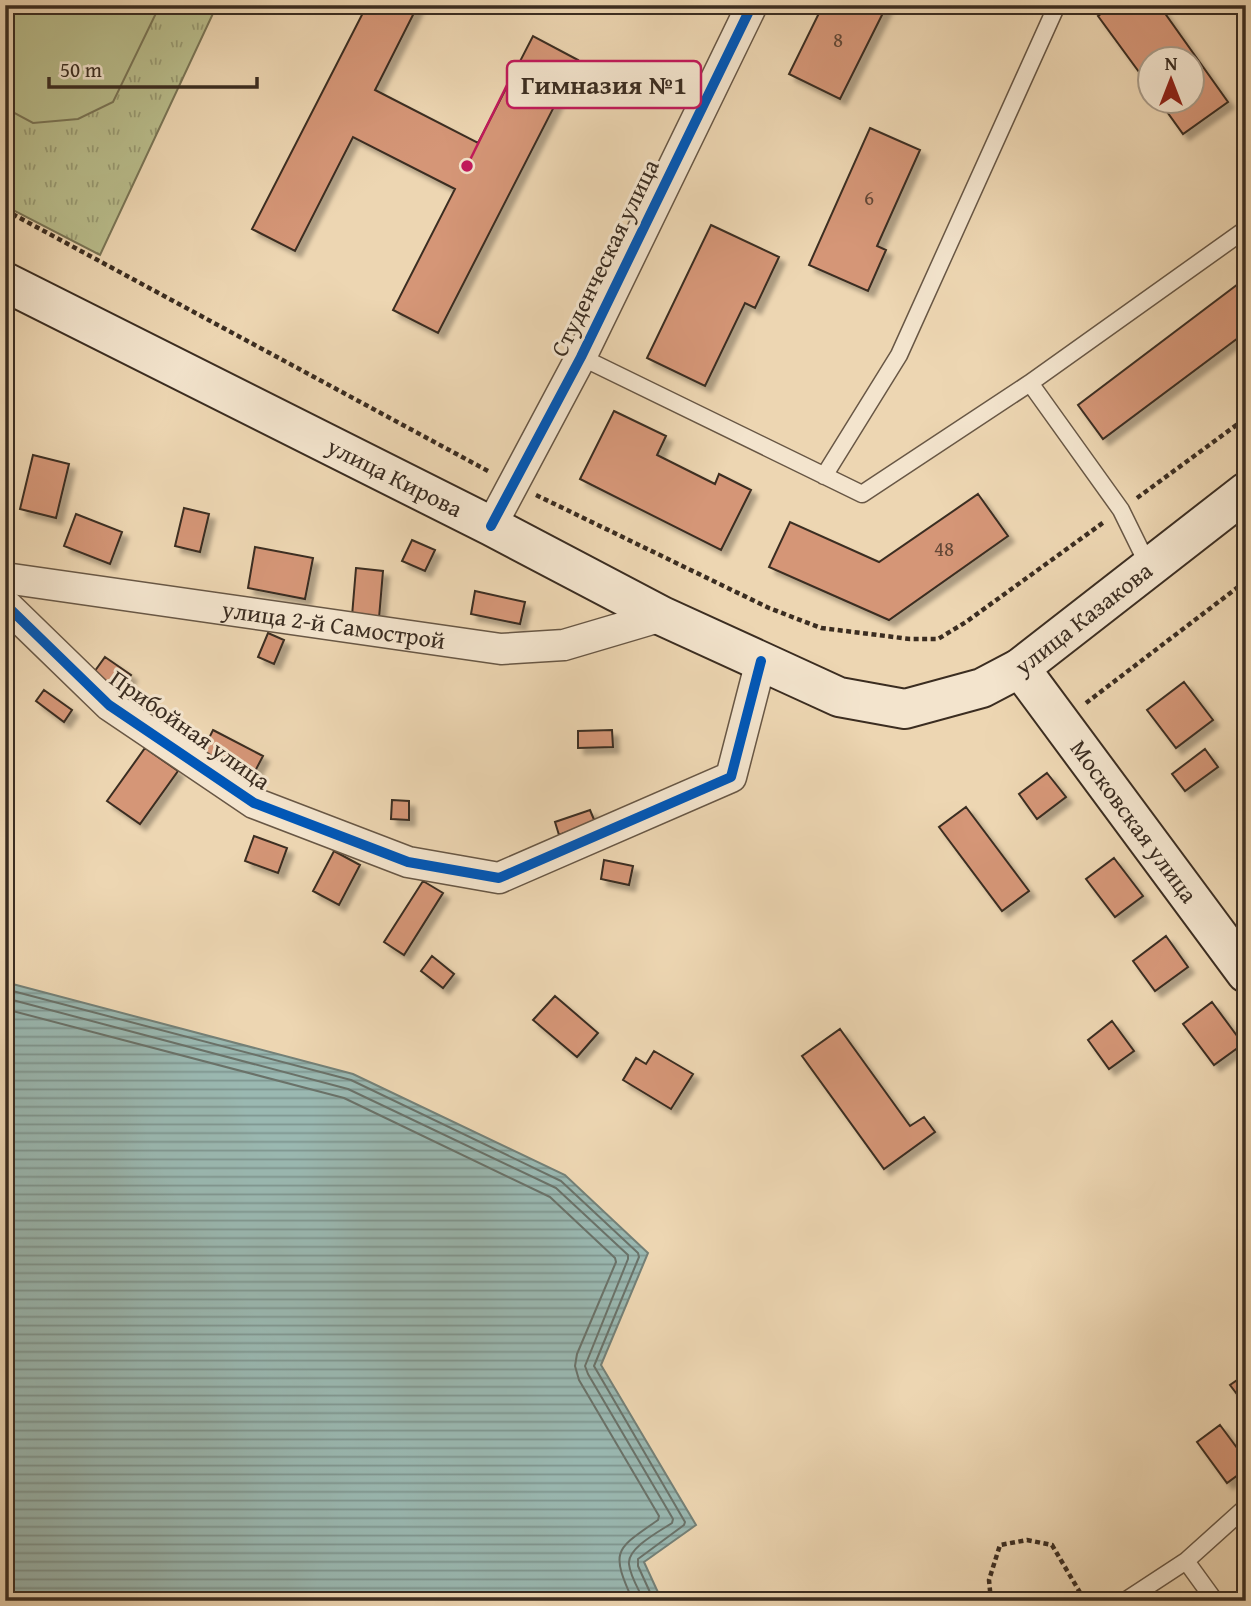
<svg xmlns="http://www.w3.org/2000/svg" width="1251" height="1606" font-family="'Gentium Book Plus',serif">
	<defs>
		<pattern id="grass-tufts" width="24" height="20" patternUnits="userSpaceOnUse" patternTransform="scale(1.75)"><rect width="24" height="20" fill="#b9bd8c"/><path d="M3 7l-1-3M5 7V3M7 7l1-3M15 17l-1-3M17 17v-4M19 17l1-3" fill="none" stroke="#989a72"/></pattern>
		<pattern id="water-rules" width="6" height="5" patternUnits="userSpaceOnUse" patternTransform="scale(1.75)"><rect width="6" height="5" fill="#9ab8b1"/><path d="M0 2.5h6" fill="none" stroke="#7f9690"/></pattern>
		<filter id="shadow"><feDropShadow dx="6" dy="6" stdDeviation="2" flood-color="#0004"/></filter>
	</defs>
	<rect width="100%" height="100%" fill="#edd6b2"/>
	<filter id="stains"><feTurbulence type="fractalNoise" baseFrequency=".00286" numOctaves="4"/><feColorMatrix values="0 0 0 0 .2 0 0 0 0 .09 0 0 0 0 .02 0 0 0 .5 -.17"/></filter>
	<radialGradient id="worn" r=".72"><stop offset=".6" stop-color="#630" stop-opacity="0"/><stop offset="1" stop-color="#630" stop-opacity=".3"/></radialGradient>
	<path fill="url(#grass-tufts)" stroke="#7a7556" stroke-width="2" d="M5,5h212l-117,250 -95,-49z"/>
	<path fill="#b9bd8c" stroke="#7a7556" stroke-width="2" d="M5,5h155l-47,97 -35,17 -45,4 -28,-15z"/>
	<path fill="url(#water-rules)" stroke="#748077" stroke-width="2" d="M5,982l348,92 212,101 83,78 -47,112 95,160 -52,37 18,39h-657z"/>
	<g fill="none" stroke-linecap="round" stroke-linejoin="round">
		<path stroke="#6a7269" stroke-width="2" d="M5,989l346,91 210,101 77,72 1,4 -45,109 91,156 -1,3 -46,34v7l16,35
			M5,998l343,91 208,99 72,67v4l-43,107 3,8 85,145 -1,4c-12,8 -45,25 -43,41 1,12 10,26 15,37
			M5,1009l339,89 206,99 65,61 1,4 -39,92 -2,12 4,14 80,136 -1,4c-43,30 -48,30 -25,81"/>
	</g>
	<path fill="#d59677" stroke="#3b2d21" stroke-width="2" filter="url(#shadow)" d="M367,5h51l-43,85 103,53 55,-107 45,24 -140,273 -45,-23 62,-121 -102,-52 -58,114 -43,-22z
		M823,5h64l-47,94 -51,-25z
		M1114,5h45l69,97 -45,32 -23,-32h32v-42h-42v27l-52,-71z
		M870,128l50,22 -43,96 9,4 -18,41 -59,-26z
		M711,225l68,32 -24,51 -10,-5 -40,83 -58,-28z
		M1246,278v54l-143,107 -25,-34z
		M614,411l52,25 -9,19 58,29 4,-10 32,16 -30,60 -141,-71z
		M33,455l36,9 -13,54 -36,-9z
		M978,494l30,42 -119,84 -120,-53 21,-45 89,40z
		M184,508l25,6 -9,38 -25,-6z
		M76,514l46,18 -12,32 -46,-18z
		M412,540l23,10 -10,21 -23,-10z
		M255,547l58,11 -8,41 -57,-11z
		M356,568l27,3 -4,47 -27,-2z
		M475,591l50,11 -5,22 -49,-10z
		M268,633l16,7 -10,24 -16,-7z
		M105,657l26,18 -14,19 -25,-19z
		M1184,682l29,38 -37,28 -29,-38z
		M44,690l28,20 -8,12 -28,-21z
		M213,730l50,26 -11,21 -50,-25z
		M612,730l1,17 -35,1v-17z
		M145,748l33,23 -38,53 -33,-23z
		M1205,749l13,18 -33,24 -13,-17z
		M1047,773l19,24 -29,22 -18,-25z
		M392,800l17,1v19l-18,-1z
		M966,807l63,84 -27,20 -63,-84z
		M590,810l5,12 -36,13 -4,-13z
		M254,836l33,12 -9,25 -33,-12z
		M334,851l26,14 -21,40 -26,-14z
		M1114,858l29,38 -28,21 -29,-38z
		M604,860l29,6 -4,19 -28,-6z
		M423,881l20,12 -39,62 -20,-13z
		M1166,936l22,31 -33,24 -22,-30z
		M432,956l22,18 -11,14 -22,-17z
		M555,996l43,37 -21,24 -44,-37z
		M1212,1002l31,42 -29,21 -31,-41z
		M1112,1021l22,30 -25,18 -21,-29z
		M840,1029l70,97 14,-9 11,15 -51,37 -82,-113z
		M654,1051l39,23 -22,35 -48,-29 13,-22 10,6z
		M1246,1374v32l-16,-21z
		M1220,1425l26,35v9l-19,14 -30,-41z"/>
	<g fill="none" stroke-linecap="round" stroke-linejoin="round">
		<g stroke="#685745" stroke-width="19">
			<path id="lane" d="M581,357l281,137 168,-111 91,127 28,57
				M1030,383l216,-154
				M824,476l75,-121 158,-350
				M1125,1601l61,-40
				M1215,1601l-29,-40 60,-54"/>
		</g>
		<g stroke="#685745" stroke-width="33">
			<g id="street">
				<path d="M491,526l90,-169 171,-352"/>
				<path id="s1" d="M5,578l496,71 63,-4 98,-29"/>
				<path d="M5,604l104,101 145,98 154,59 91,16 232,-101 30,-116"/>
			</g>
		</g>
		<g stroke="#3b2d21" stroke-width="42">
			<g id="secondary">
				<path id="s2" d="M5,282l486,244 171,90 177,81 66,12 77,-21 38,-20 226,-176"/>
				<path id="s3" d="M1020,668l226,305"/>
			</g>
		</g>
		<path stroke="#3b2d21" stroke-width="4.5" stroke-dasharray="5 3.5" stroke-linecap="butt" d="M5,210l483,261
			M536,495l233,113 52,20 89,11h28l28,-17 138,-100
			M1137,498l109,-80
			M1086,703l160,-122
			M991,1601l-2,-21 11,-35 27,-5 25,5 33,56"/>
		<use href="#lane" stroke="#f3e4cd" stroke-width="16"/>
		<use href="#street" stroke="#f3e4cd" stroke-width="30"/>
		<use href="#secondary" stroke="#f3e4cd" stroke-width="38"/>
		<g stroke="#f3e4cd" stroke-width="15">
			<path id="cycleway" d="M491,526l90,-169 171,-352
				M5,604l104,101 145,98 154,59 91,16 232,-101 30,-116"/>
		</g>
		<use href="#cycleway" stroke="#0057b8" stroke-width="10"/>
	</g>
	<g text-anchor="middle" stroke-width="6" stroke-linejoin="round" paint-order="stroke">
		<g font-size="21" fill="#624736">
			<text x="838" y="47">8</text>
			<text x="869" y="205">6</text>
			<text x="944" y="556">48</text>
		</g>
		<g font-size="24" fill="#3b2d21" stroke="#f3e4cd">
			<text transform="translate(605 258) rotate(-64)" y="8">Студенческая улица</text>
			<text dy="8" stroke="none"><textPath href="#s2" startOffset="436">улица Кирова</textPath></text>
			<text dy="8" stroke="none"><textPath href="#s2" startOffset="1202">улица Казакова</textPath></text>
			<text dy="8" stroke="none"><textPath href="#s1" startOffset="332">улица 2-й Самострой</textPath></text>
			<text transform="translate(190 730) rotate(35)" y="8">Прибойная улица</text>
			<text dy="8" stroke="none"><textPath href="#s3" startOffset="191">Московская улица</textPath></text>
		</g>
	</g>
	<path fill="none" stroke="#c2185b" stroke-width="2.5" d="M467 166L507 85"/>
	<circle fill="#c2185b" stroke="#f3e4cd" stroke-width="2.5" cx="467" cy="166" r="7"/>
	<rect fill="#f3e4cd" stroke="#c2185b" stroke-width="2.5" x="507" y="61" width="194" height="47" rx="7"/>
	<g font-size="26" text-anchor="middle" font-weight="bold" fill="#3b2d21">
		<text x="604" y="94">Гимназия №1</text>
	</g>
	<rect width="1251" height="1606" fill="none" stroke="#edd6b2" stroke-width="28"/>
	<rect x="7" y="7" width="1237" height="1592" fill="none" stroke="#3b2d21" stroke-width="3.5"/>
	<rect x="14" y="14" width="1223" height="1578" fill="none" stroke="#3b2d21" stroke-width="2"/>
	<g transform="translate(1171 80)"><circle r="33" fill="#f3e4cd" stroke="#a99b88" stroke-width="2"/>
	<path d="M0-5L12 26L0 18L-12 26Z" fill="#8f2418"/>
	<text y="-10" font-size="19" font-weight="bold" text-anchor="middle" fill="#3b2d21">N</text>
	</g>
	<path d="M49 77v10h208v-10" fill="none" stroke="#3b2d21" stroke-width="3.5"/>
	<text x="60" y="77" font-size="21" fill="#3b2d21" stroke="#f3e4cd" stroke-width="5" paint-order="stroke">50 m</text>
	<rect width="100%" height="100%" filter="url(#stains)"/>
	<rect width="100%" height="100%" fill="url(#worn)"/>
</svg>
